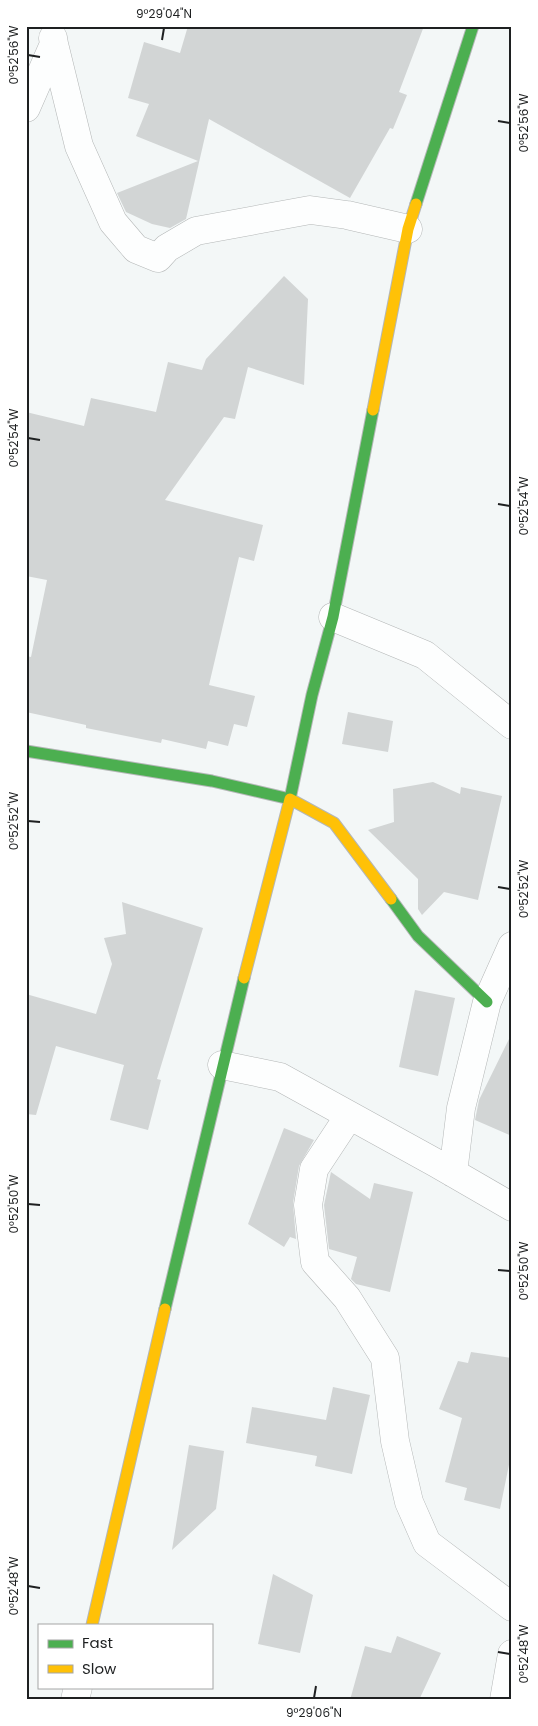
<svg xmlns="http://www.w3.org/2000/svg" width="538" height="1726" font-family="Poppins,sans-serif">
	<rect width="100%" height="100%" fill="#f3f7f7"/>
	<path fill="#d2d5d5" d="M188,26h236l-25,66 8,3 -14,34 -3,-1 -40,70 -141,-79 -23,100 -16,9 -18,-4 -26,-12 -9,-19 81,-32 -62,-25 13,-32 -21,-6 16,-56 36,11z
		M284,276l24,23 -4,86 -56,-18 -13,52 -11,-2 -59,83 98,25 -9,36 -15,-4 -30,128 46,11 -8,31 -13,-3 -6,22 -20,-5 -2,8 -44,-10 -1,4 -75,-15v-3l-60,-13v-56l5,1 16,-77 -21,-4v-164l58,14 7,-28 65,14 12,-50 34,8 4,-11z
		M348,712l45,9 -5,31 -46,-8z
		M433,782l27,12 1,-7 41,9 -24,104 -34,-8 -22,23 -4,-6v-30l-50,-49 26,-8 -1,-33z
		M122,902l81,26 -46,151 4,1 -13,50 -38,-10 14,-55 -68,-19 -20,69 -10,-1v-120l70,20 16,-50 -8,-26 22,-4z
		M415,990l40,8 -17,78 -39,-9z
		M512,1033v103l-37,-16 4,-20z
		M284,1128l30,12 -15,26 -6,37 3,36 -6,-2 -6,10 -36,-23z
		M331,1172l39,27 4,-16 39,9 -23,100 -34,-8 -5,-5 6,-22 -28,-8 -5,-44z
		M471,1352l41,6v92l-12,59 -36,-9 3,-12 -22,-6 17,-64 -23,-9 19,-48 10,2z
		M333,1387l37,8 -18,79 -37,-8 2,-10 -71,-13 6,-36 74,13z
		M189,1445l35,6 -8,58 -44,41z
		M273,1574l40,21 -13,58 -42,-9z
		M397,1636l44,17 -22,47h-69l15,-54 26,7z"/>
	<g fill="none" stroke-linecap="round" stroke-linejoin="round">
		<g stroke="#b4b7b7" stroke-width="29">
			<path id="street" d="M54,44l25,102 34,76 23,27 22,9 9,-10 29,-17 114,-21 37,5 61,14
				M26,108l28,-64 -1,-6
				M333,617l92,38 87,70
				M222,1065l58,12 156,86 76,44
				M349,1116l-35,53 -6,36 7,57 32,36 38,60 10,83 14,61 18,41 85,64
				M453,1173l8,-65 26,-106 25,-56
				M75,1700l3,-13
				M504,1700l8,-46"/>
		</g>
		<g stroke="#b4b7b7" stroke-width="13">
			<path id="fast" d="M416,204l57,-178
				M26,751l186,30 78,18 22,-104 21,-78 40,-207
				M391,899l27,37 69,66
				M165,1309l79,-331"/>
		</g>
		<g stroke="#b4b7b7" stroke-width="13">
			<path id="slow" d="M373,410l35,-181 8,-25
				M244,978l46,-179 44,24 57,76
				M92,1625l73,-316"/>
		</g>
		<use href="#street" stroke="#fdfefe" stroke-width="28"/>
		<use href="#fast" stroke="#4caf50" stroke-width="11"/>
		<use href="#slow" stroke="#ffc107" stroke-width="11"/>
	</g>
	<path fill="none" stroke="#1e2021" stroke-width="2" d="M162,40l2,-12M28,55l12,2M498,121l12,2M28,438l12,2M498,504l12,2M28,821l12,1M498,887l12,2M28,1204l12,1M498,1270l12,1M28,1586l12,2M498,1652l12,2M314,1698l2,-12"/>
	<rect width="538" height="1726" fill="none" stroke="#ffffff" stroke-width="55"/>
	<rect x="38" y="1624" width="175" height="65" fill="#ffffff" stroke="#a5a6a6"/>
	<rect x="48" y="1640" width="25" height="8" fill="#4caf50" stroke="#a5a6a6"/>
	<text x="82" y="1648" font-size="15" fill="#1e2021">Fast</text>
	<rect x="48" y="1665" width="25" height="8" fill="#ffc107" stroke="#a5a6a6"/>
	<text x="82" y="1674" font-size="15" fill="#1e2021">Slow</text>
	<rect x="28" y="28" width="482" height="1670" fill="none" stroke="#1e2021" stroke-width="2"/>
	<g font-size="12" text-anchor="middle" fill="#1e2021">
		<text x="164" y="18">9°29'04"N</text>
		<text transform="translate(14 55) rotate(-90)" y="4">0°52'56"W</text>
		<text transform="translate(524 123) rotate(-90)" y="4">0°52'56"W</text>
		<text transform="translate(14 438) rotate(-90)" y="4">0°52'54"W</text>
		<text transform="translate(524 506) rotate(-90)" y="4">0°52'54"W</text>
		<text transform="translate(14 821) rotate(-90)" y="4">0°52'52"W</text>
		<text transform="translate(524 889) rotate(-90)" y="4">0°52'52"W</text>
		<text transform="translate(14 1204) rotate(-90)" y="4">0°52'50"W</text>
		<text transform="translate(524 1271) rotate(-90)" y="4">0°52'50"W</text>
		<text transform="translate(14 1586) rotate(-90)" y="4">0°52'48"W</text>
		<text transform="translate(524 1654) rotate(-90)" y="4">0°52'48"W</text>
		<text x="314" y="1717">9°29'06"N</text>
	</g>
</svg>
